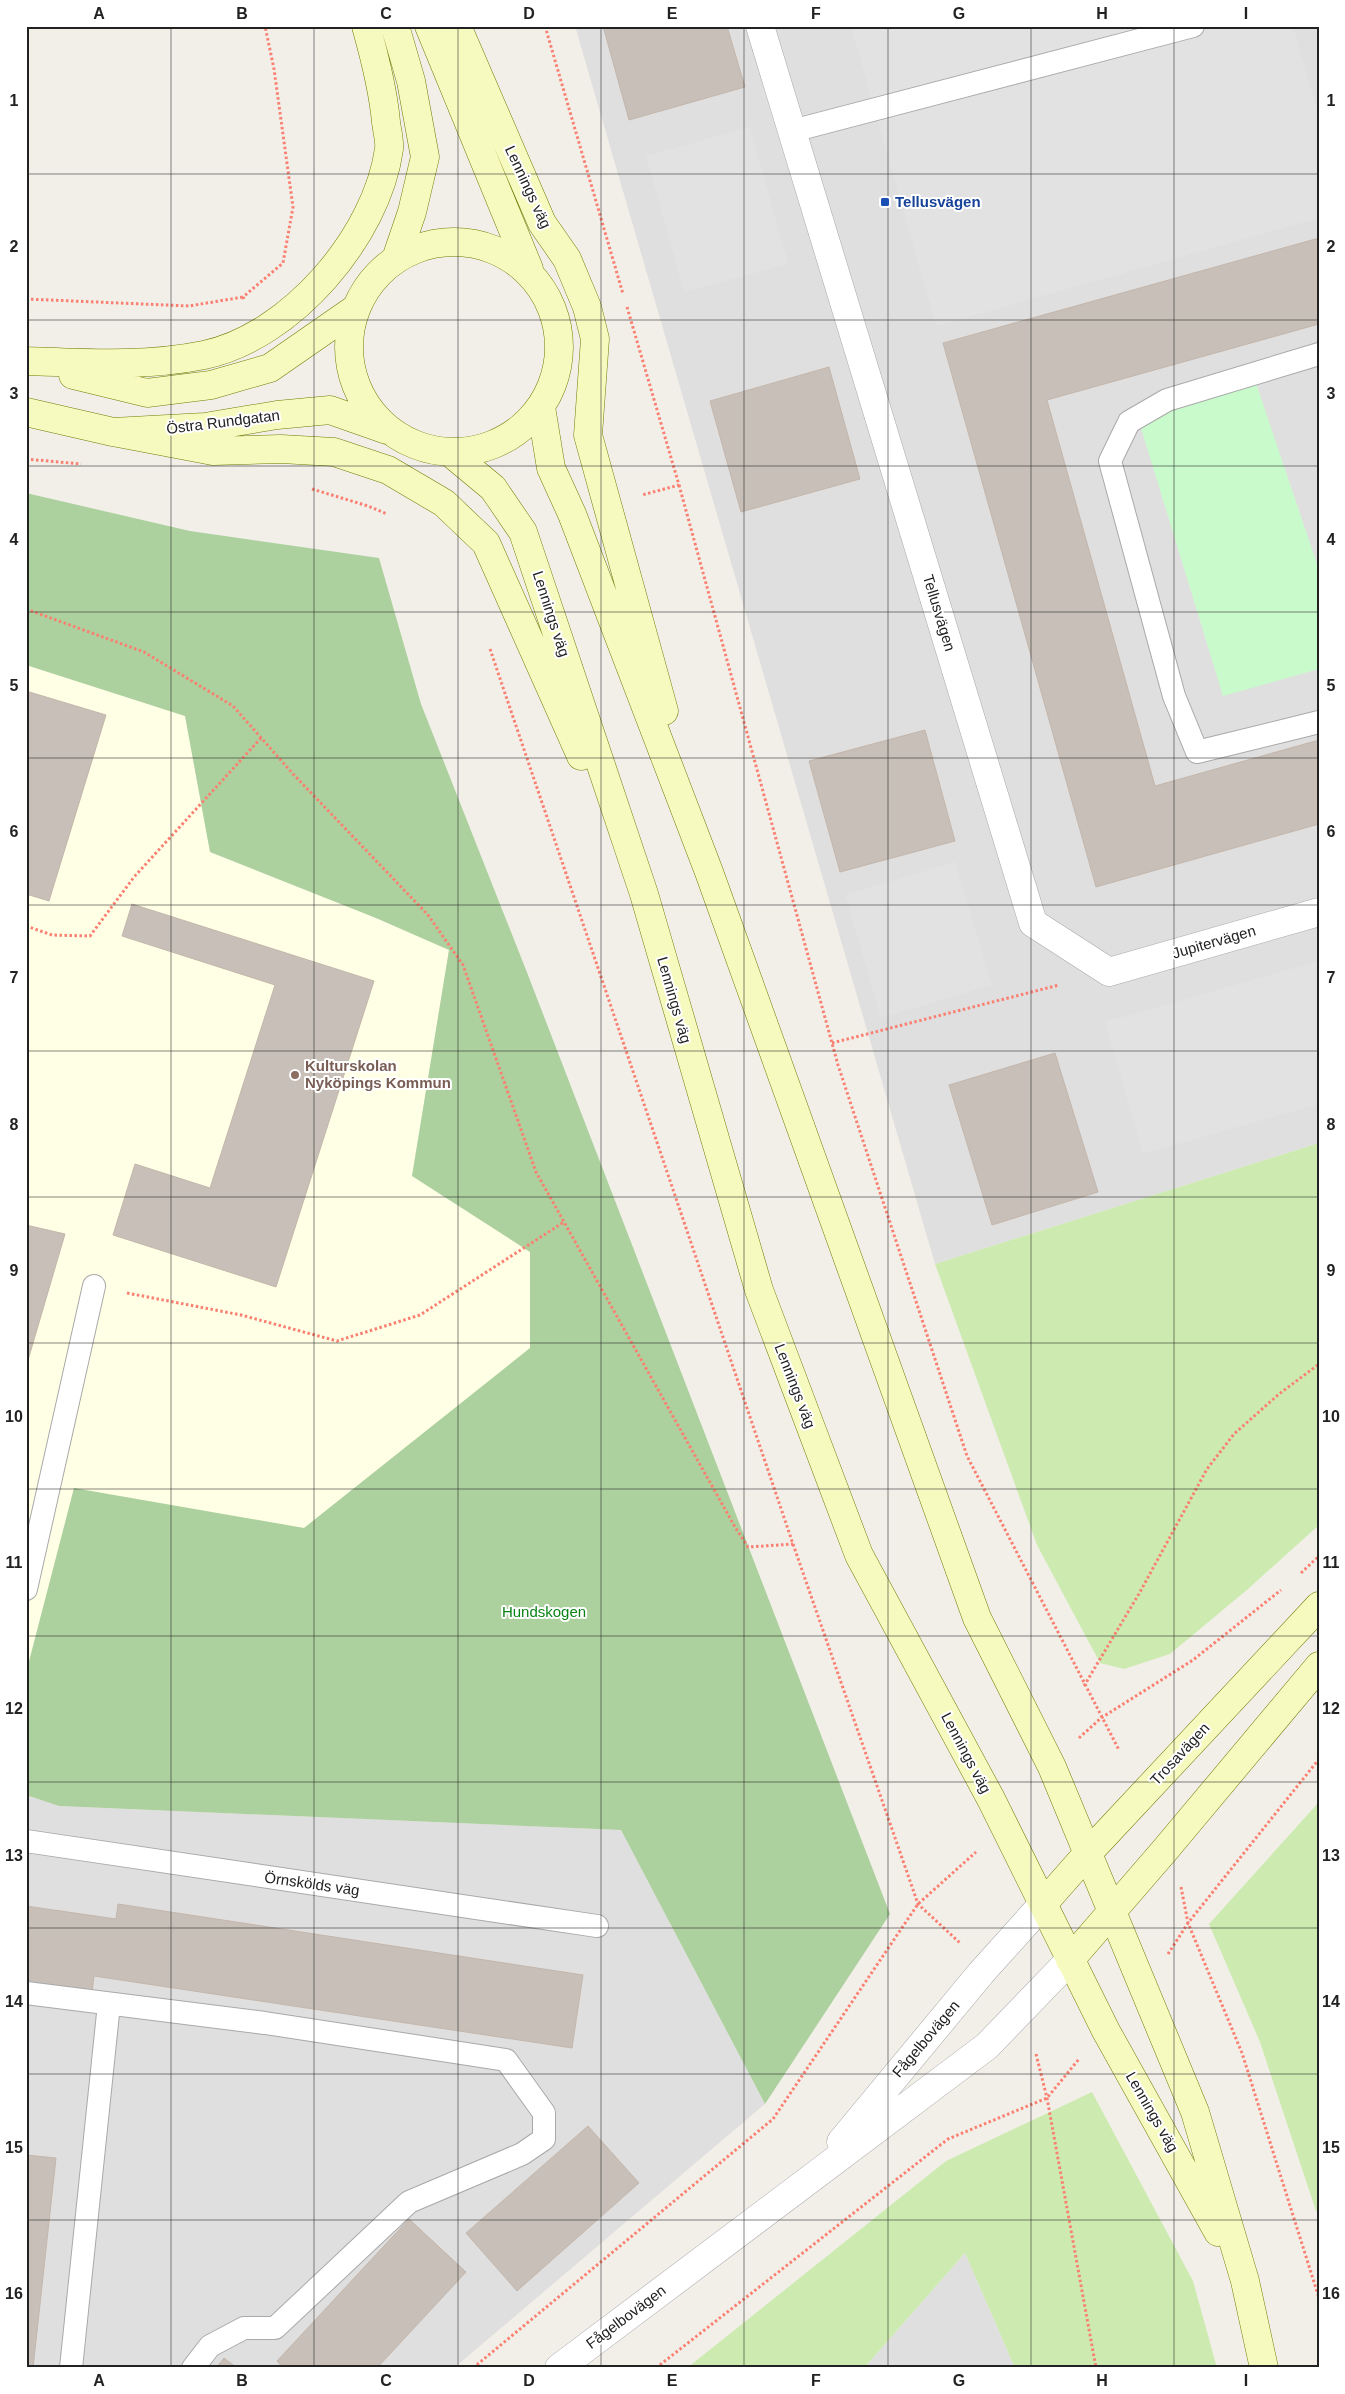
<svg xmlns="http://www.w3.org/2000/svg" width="1345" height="2394" font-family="Arial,sans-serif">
	<rect width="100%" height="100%" fill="#f2efe9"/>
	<path fill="#e0dfdf" d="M575,26h744v1117l-384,121z
		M26,1795l33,11 562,24 144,274 -311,264h-428z
		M965,2253l50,115h-151z"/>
	<path fill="#ffffe5" d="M26,665l159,51 25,136 166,66 73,32 -37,226 118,76v97l-226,179 -230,-39 -48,184z"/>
	<path fill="#cdebb0" d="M1319,1143v382l-71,64 -78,65 -46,15 -24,-6 -63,-118 -102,-281z
		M1319,1802v408l-3,1 -56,-169 -51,-118z
		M1092,2092l101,189 24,87h-202l-50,-115 -101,115h-177l259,-207z"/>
	<path fill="#add19e" d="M26,493l164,38 189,27 42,146 107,271 362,939 -125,190 -144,-274 -562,-24 -33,-11v-122l48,-185 230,40 226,-180v-96l-118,-76 37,-226 -73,-32 -166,-66 -25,-136 -159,-51z"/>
	<path fill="#c8facc" d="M1251,368l68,202v99l-96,27 -89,-291z"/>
	<path fill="#e2e2e2" d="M851,26h442l26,91v101l-383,108z
		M750,127l38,137 -104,28 -38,-136z
		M955,862l37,123 -111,33 -36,-123z
		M1319,961v143l-176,50 -38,-132z"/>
	<path fill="#c7bfb8" stroke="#c4b6ab" d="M603,26h124l18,61 -116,33z
		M1319,238v86l-272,76 108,386 164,-46v84l-223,63 -153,-544z
		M829,367l31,112 -119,33 -31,-111z
		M26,691l80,24 -57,186 -23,-7z
		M925,730l30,111 -115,31 -31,-111z
		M132,904l242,77 -98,306 -163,-52 22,-71 75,24 65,-203 -153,-49z
		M1055,1053l43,139 -106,33 -43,-140z
		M26,1225l39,9 -39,133z
		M118,1904l465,71 -11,73 -478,-72 -2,17 -66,-10v-77l90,13z
		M588,2126l51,57 -122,108 -51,-58z
		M26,2155l30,3 -23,210h-7z
		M409,2219l57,53 -89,96h-94l-6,-7z
		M224,2358l13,10h-21z"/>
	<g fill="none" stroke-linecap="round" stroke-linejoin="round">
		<g stroke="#a9a9a9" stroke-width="24">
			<path id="service" d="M792,131l401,-105
				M1319,354l-152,46 -38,22 -19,39 64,235 23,56 122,-30
				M26,1589l68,-303
				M26,1841l571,85
				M26,1993l239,30 241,37 38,53v26l-22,15 -113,48 -134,126h-31l-34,18 -17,22
				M71,2368l38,-364"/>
		</g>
		<g stroke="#a9a9a9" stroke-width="29">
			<path id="minor" d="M760,26l273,897 76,49 210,-60"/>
		</g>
		<g stroke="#a9a9a9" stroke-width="29">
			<path id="tertiary" d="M841,2142l140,-169 62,-69
				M559,2368l428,-322 83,-86"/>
		</g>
		<g stroke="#707d05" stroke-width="29">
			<path id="secondary" d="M395,26l16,55 14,76 -13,55 -16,47
				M429,26l100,243
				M457,26l85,197 25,36 20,48 8,32 -7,96 76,276
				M349 347a105 105 0 1 1 210 0a105 105 0 1 1-210 0Z
				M26,361c60,2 119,6 178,-6 87,-18 173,-119 185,-206 1,-8 -2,-18 -3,-27 -3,-33 -11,-64 -20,-96
				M73,375l74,18 64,-8 59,-17 85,-59
				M541,407l10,61 21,46 137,358 268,746 75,149 143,345 50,169 19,87
				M26,412l87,20 92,-5 72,-12 53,-5 57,20
				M113,432l100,19 68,-2 53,3 54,18 56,33 42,40 95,213
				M452,454l41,34 30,44 121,362 115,396 100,265 132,244 115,232 112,201
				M1043,1904l45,-51 231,-247
				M1070,1960l95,-110 154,-184"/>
		</g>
		<path stroke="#fa8072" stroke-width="3" stroke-dasharray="2.5 2.5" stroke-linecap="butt" d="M545,26l78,268
			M26,299l163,7 54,-9
			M244,299l-1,-2 40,-34 10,-56 -19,-138 -9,-43
			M627,307l52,178 -37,10
			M26,459l55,5
			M679,485l159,580 129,391 152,294
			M312,489l56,17 19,8
			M26,609l118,43 89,54 61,69 134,140 35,50 73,207 199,355 13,20 45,-3
			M490,649l303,895 125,360 42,39
			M26,926l26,9 38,1 44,-59 127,-139
			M832,1043l227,-58
			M127,1293l114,22 96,26 83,-26 144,-93
			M1301,1573l18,-17
			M1084,1686l56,-94 67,-123 27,-35 45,-40 40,-30
			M1079,1738l22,-20 92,-58 88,-70
			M1181,1887l7,36 54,130 77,245
			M1168,1954l20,-31 131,-164
			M1036,2054l11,44 49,270
			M473,2368l300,-249 145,-215 58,-52
			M656,2368l292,-229 99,-41 32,-39"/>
		<use href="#service" stroke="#fff" stroke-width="22"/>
		<use href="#minor" stroke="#fff" stroke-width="28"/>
		<use href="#tertiary" stroke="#fff" stroke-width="28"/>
		<use href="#secondary" stroke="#f7fabf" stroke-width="28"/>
	</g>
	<path fill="none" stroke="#222" stroke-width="1" stroke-opacity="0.55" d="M171,26v2342M314,26v2342M458,26v2342M601,26v2342M744,26v2342M888,26v2342M1031,26v2342M1174,26v2342M26,174h1293M26,320h1293M26,466h1293M26,612h1293M26,758h1293M26,905h1293M26,1051h1293M26,1197h1293M26,1343h1293M26,1489h1293M26,1636h1293M26,1782h1293M26,1928h1293M26,2074h1293M26,2220h1293"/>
	<rect fill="#1a4fb4" stroke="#fff" stroke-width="2" x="880" y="197" width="10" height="10" rx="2.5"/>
	<circle fill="#8d6e63" stroke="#fff" stroke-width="2" cx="295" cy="1075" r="5"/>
	<g text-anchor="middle" stroke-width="4" stroke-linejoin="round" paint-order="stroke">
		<g font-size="15" fill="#222" stroke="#fff">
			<text transform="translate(528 187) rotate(65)" y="5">Lennings väg</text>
			<text transform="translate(223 422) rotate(-7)" y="5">Östra Rundgatan</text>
			<text transform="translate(939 613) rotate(73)" y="5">Tellusvägen</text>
			<text transform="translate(551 614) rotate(72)" y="5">Lennings väg</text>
			<text transform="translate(1214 942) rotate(-16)" y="5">Jupitervägen</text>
			<text transform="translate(674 1000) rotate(74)" y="5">Lennings väg</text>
			<text transform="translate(795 1386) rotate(69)" y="5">Lennings väg</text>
			<text transform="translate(966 1753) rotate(62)" y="5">Lennings väg</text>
			<text transform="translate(1180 1754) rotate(-47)" y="5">Trosavägen</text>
			<text transform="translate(312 1884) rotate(8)" y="5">Örnskölds väg</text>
			<text transform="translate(926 2039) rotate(-50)" y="5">Fågelbovägen</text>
			<text transform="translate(1152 2112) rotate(60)" y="5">Lennings väg</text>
			<text transform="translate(626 2317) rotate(-37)" y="5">Fågelbovägen</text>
		</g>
		<g font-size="15" font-weight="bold" fill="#164399" stroke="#fff" text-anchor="start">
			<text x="895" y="207">Tellusvägen</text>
		</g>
		<g font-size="15" font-weight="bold" fill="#785e54" stroke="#fff" text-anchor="start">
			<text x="305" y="1071">Kulturskolan<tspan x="305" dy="17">Nyköpings Kommun</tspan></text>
		</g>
		<g font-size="15" fill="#0c8416" stroke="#fff">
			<text x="544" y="1617">Hundskogen</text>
		</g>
	</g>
	<rect width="1345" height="2394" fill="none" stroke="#ffffff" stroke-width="55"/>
	<rect x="28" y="28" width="1290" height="2338" fill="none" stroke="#222" stroke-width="2"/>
	<g font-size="16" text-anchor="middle" font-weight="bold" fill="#222">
		<text x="99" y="19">A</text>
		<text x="242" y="19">B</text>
		<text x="386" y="19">C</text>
		<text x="529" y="19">D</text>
		<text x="672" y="19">E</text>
		<text x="816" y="19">F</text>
		<text x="959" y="19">G</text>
		<text x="1102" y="19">H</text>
		<text x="1246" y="19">I</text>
		<text x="14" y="106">1</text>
		<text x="1331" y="106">1</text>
		<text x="14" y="252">2</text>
		<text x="1331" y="252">2</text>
		<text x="14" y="399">3</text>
		<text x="1331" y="399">3</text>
		<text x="14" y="545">4</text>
		<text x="1331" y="545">4</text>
		<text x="14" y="691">5</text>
		<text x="1331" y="691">5</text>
		<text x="14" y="837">6</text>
		<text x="1331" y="837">6</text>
		<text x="14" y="983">7</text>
		<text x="1331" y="983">7</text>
		<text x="14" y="1130">8</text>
		<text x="1331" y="1130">8</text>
		<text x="14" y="1276">9</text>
		<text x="1331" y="1276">9</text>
		<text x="14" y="1422">10</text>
		<text x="1331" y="1422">10</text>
		<text x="14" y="1568">11</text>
		<text x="1331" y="1568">11</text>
		<text x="14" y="1714">12</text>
		<text x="1331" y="1714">12</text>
		<text x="14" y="1861">13</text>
		<text x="1331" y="1861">13</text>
		<text x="14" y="2007">14</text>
		<text x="1331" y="2007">14</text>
		<text x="14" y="2153">15</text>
		<text x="1331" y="2153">15</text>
		<text x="14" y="2299">16</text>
		<text x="1331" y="2299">16</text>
		<text x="99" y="2386">A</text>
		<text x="242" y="2386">B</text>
		<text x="386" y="2386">C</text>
		<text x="529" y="2386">D</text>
		<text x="672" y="2386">E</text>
		<text x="816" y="2386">F</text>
		<text x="959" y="2386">G</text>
		<text x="1102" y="2386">H</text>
		<text x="1246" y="2386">I</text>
	</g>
</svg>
